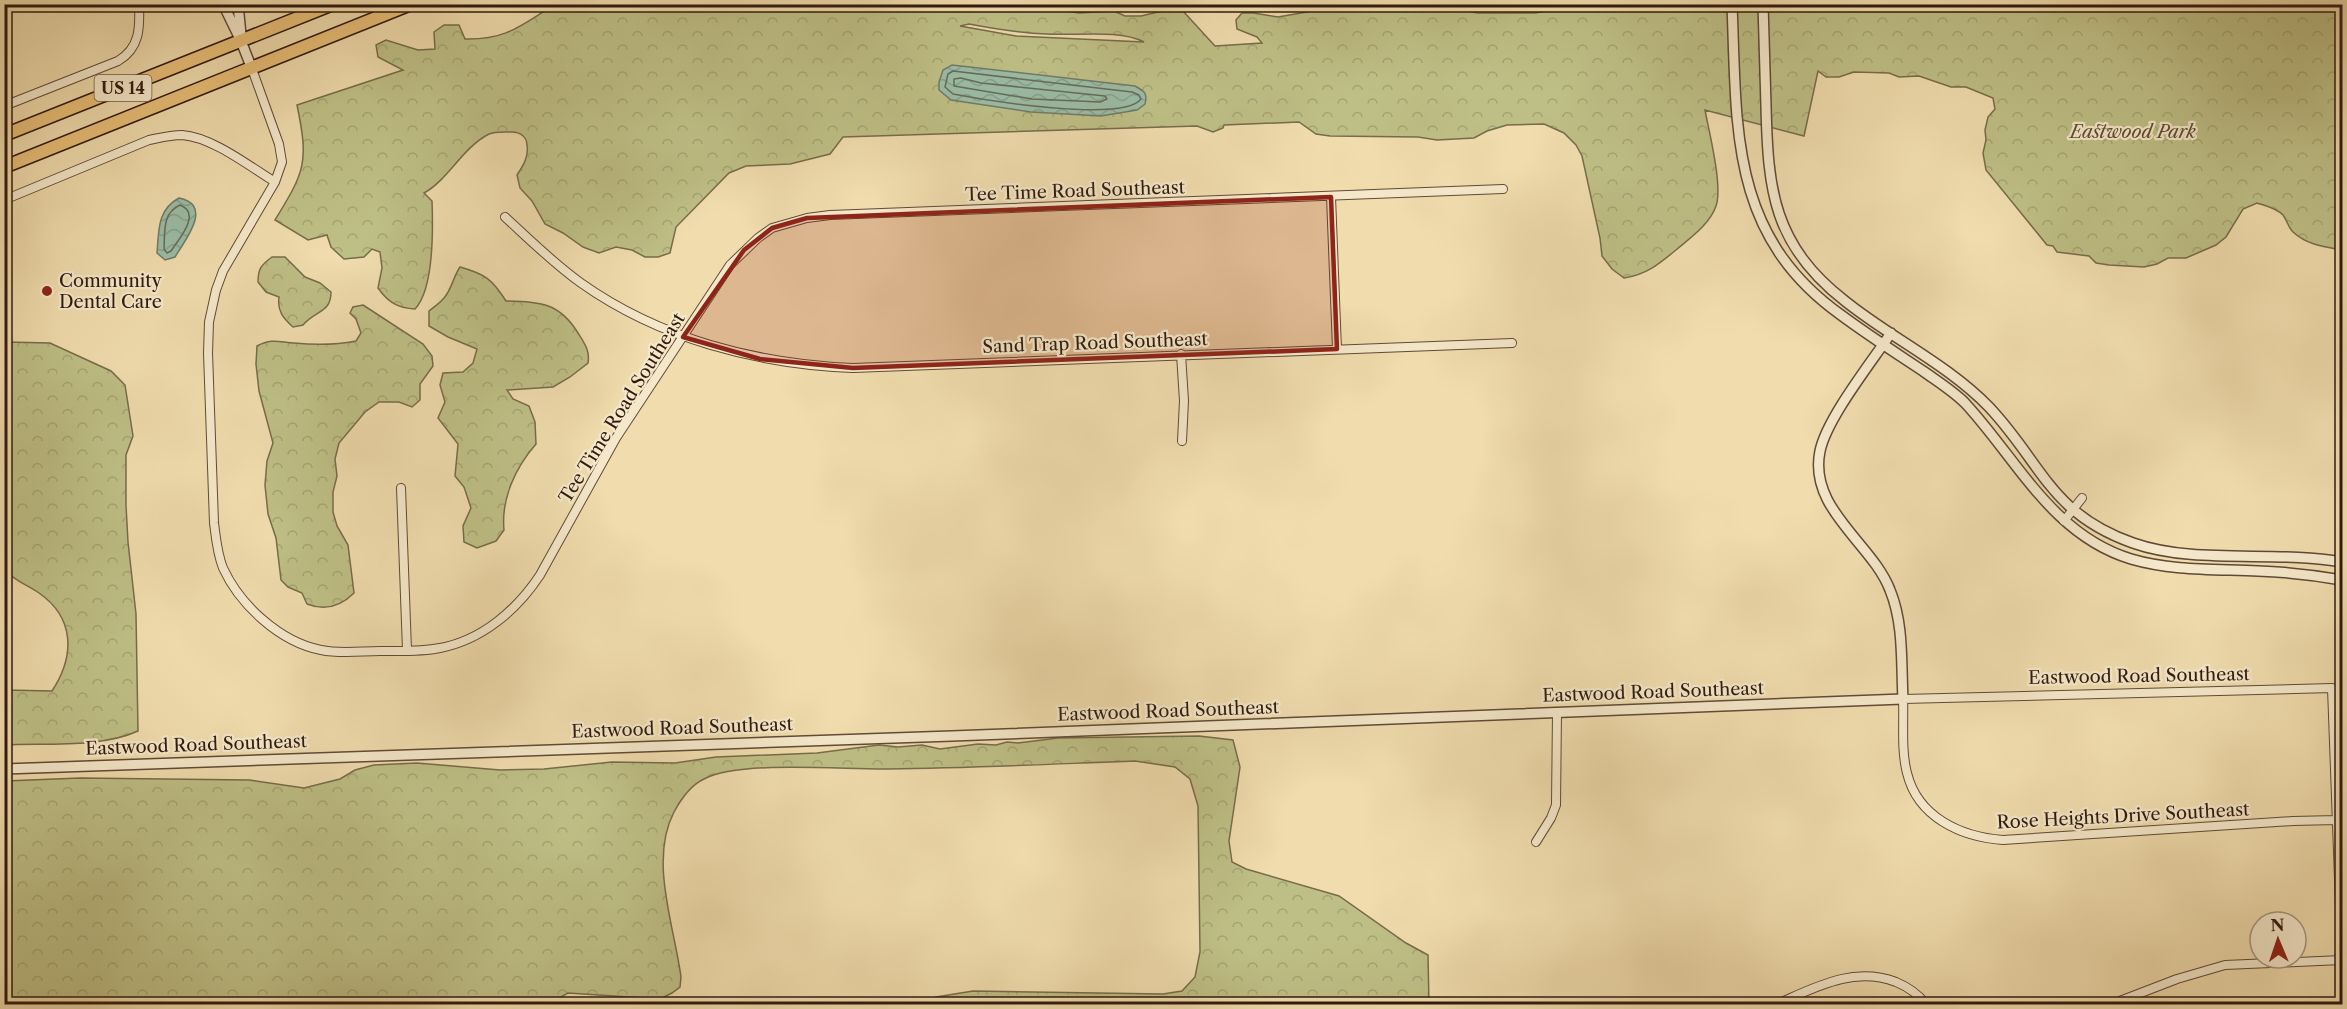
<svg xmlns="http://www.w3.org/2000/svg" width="2347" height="1009" font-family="'Libre Caslon Text',serif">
	<defs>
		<pattern id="forest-crowns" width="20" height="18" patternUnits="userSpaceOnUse" patternTransform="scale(1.5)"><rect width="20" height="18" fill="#bebf86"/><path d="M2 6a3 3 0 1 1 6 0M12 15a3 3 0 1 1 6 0" fill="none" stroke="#a4a472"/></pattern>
		<pattern id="water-waves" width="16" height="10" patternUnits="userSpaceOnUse" patternTransform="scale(1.5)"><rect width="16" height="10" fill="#9bbca5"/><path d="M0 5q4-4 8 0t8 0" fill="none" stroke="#86a18d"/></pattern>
	</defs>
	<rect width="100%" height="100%" fill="#f0dcad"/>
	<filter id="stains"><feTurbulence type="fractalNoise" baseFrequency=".00333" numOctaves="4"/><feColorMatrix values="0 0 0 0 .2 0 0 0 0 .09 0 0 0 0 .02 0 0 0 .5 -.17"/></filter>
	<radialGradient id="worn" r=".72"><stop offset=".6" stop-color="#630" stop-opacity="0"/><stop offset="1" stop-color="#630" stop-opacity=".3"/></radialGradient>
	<path fill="url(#forest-crowns)" stroke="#776c4a" stroke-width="1.5" fill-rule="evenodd" d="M1024,4l55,9 35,-2 11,5h16l30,-7 11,1 33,36 47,-3 -5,-6 -20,-8 -1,-9 6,-7h11l25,4 75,-13h76l49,9h57l52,-9 755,1v245c-17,-3 -35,-5 -49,-18 -5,-5 -6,-12 -10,-17 -7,-7 -17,-9 -26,-12l-14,6 -17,28 -10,8 -30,13h-18l-11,6 -13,3 -35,-2 -13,-2 -7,-7 -32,-4 -4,-6 -6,-1 -61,-75 -3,-17 3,-13 -1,-10 3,-13 7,-8 -2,-11 -27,-11h-15l-32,-11 -20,1 -10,-4 -35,-1 -15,5h-13l-8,-6 -14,65 -99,-26c4,22 18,76 11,96 -6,18 -26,32 -40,44 -17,14 -30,25 -52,28l-12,-9 -10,-13 -2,-18 -18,-82 -6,-11 -12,-12 -20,-9 -37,1 -20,6 -13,7 -37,2 -19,-3 -88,-1 -14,-2 -17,-12 -75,3 -1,3 -10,4 -16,-6 -354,11 -13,17 -40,10 -44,2 -17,7 -53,54 -6,26 -12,4h-13l-13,-7 -16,-3 -17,6 -16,-6 -20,-14 -18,-9 -13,-23 -12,-13 -3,-13c6,-9 12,-18 10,-30 0,-8 -7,-13 -15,-13 -7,0 -17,-1 -23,2 -27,14 -41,46 -65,59l8,8c1,27 2,88 -17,108 -18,-1 -27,-7 -37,-21l4,-20 -2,-16 -8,-3 -8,8 -20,2 -13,-12 -4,-12 -19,5 -33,-20c30,-49 34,-57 22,-115l106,-35 -25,-13 -2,-12 10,-5 32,10 17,-1 -1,-17 10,-7h15l6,14c42,1 56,-14 89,-34zM969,24c26,5 52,9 78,10 29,2 72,-5 97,8l-128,-6 -56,-10z
		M272,257h13l20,20 15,6 11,9c0,21 -15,18 -28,33l-10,2c-10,-9 -16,-16 -14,-30l-13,-5 -8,-10c0,-13 3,-17 14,-25z
		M460,267c25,7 32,12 46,34 34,1 53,1 72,32 7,11 12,18 10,30l-18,14 -17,10 -46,3 6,9 16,7 6,16 1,22c-21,24 -35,55 -32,86l-8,11 -19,7 -13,-6 -1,-16 8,-18 -7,-21 -9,-11 3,-32 -20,-26 7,-16 -5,-17 3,-12 20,-1 10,-9 4,-14 -29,-12 -19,-11v-15c5,-4 11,-8 15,-13 8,-9 9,-21 16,-31z
		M363,305l60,39 9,12 1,10 -13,18v16l-8,7 -13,-5h-20l-14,10 -26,31 -4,16 2,17 -4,16v20l4,14 11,19 6,48c-13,13 -29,18 -47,11l-5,-11 -14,-6 -7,-7 -5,-42 -8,-24 -3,-29 2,-24 6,-18 -14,-52 -3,-27 1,-18c15,-8 22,-4 37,-3 20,2 42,2 62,-2l5,-8 -5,-14 -6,-6 3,-6z
		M5,342l45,1 61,28 14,14 8,51 -7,19v50l2,37 8,72 2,117c-37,17 -93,12 -133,14v-55l47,1c23,-35 23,-73 -13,-98 -13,-9 -23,-11 -34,-23z
		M1199,736l34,4 7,27 -11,74 3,21 14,7 93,27 67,47 22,12 1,49h-504l11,-7 37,-6 190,3 19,-3 13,-14 5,-25 -2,-146 -8,-27 -15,-12 -40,-6c-82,3 -164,7 -246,8 -44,1 -149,-9 -185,10 -13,6 -23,20 -30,33 -25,48 0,113 7,165l-1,10 -8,6 -12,6 -92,-6 -13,7 -3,4h-547v-223l75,-3 169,2 55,8 36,-9 15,-9 19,-5 43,-2 83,7 44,-1 68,-7 63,1 41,-6 101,-4 62,-8 19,2 24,-2 18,4 38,-5 18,1 11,-3 11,1 40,-5z"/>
	<path fill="url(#water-waves)" stroke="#707b69" stroke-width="1.5" d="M952,65l183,21c9,5 13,7 10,18l-8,6 -36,6 -70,-4 -80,-12 -12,-10v-8l4,-12z
		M179,198c35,7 6,42 -4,59l-10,3 -8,-7c2,-23 0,-43 22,-55z"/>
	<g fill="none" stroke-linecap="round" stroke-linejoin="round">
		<path stroke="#666b5a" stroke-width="1.5" d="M953,71l179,21 7,3 2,4c-18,24 -157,1 -188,-5l-8,-7 3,-13z
			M961,78l20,5 124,13 2,3 -7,3 -68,-3 -78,-13v-7z
			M180,205c22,8 -1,34 -9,46l-4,2 -3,-4c1,-17 -2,-36 16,-44z"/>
		<g stroke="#604a36" stroke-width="10">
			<path id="minor" d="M252,69l27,75 3,18 -7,20 -52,89 -7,19 -7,32 -1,31 6,170c2,15 3,30 9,45 17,37 57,74 98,82 19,4 40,1 59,1 20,0 40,1 60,-3 42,-8 77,-38 100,-73l76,-137 114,-173 28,-27 14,-10 35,-10 23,-3 673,-26
				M4,106l114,-45c22,-13 22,-33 21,-57
				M1331,197l6,152
				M4,200l145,-60c10,-2 21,-5 33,-5 30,2 67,31 93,47
				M505,217c24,22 48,46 76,66 79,56 176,81 272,85l659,-25
				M1181,354l3,47 -2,40
				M401,488l6,162
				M2064,521l18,-23
				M2337,820l-44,1 -290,19c-41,-3 -85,-22 -96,-67 -6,-23 -3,-50 -4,-74l429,-11 10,272v27
				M1536,842l15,-24 5,-13 1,-93
				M1777,1004c39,-17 76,-38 119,-22 12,5 22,12 30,22
				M2112,1004l65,-25 48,-14 117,-5"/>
		</g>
		<g stroke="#604a36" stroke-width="12">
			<path id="tertiary" d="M223,4l18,37 11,28
				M238,4l3,31
				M1732,4c5,125 -3,231 109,311 27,20 55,38 82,56 14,10 30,20 42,32 52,56 87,132 166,156 41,12 84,10 127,12 28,1 56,4 84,9
				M1763,4c1,34 2,68 3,102 2,84 7,139 79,195 46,37 102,63 144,106 53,56 61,107 144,136 62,22 143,7 209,19
				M4,769l948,-33 951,-37c-2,-36 1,-75 -13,-109 -18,-47 -82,-81 -70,-139 7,-33 51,-88 71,-118"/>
		</g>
		<g stroke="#301a0e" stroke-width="15">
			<path id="primary" d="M4,135l329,-131
				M4,167l407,-163"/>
		</g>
		<use href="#minor" stroke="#f5e8ca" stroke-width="8"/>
		<use href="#tertiary" stroke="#f5e8ca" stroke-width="9"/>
		<use href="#primary" stroke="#e8be76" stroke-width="12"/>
	</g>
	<path fill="#8f2418" fill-opacity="0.2" stroke="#8f2418" stroke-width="4.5" stroke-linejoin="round" d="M1331,197l6,152 -484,19 -93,-9 -77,-22 61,-87 28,-22 35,-10z"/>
	<circle fill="#8f2418" stroke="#f5e8ca" stroke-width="2" cx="47" cy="291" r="6"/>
	<g text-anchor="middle" stroke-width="4.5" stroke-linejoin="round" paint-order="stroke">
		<rect fill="#f5e8ca" stroke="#6b5846" stroke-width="1.5" x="94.5" y="75" width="57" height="26" rx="4.5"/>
		<g font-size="16" font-weight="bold" fill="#301a0e">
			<text x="123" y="94">US 14</text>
		</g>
		<g font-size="18" font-style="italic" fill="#5b4c32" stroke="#f5e8ca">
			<text x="2133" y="138">Eastwood Park</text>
		</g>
		<g font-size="18" fill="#301a0e" stroke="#f5e8ca">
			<text transform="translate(1075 191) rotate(-2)" y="6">Tee Time Road Southeast</text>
			<text transform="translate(1095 343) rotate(-2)" y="6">Sand Trap Road Southeast</text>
			<text transform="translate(622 408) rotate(-58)" y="6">Tee Time Road Southeast</text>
			<text transform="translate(2139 676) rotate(-1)" y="6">Eastwood Road Southeast</text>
			<text transform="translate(1653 692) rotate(-2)" y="6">Eastwood Road Southeast</text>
			<text transform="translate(1168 711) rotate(-2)" y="6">Eastwood Road Southeast</text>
			<text transform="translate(682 728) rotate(-2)" y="6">Eastwood Road Southeast</text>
			<text transform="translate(196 745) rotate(-2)" y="6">Eastwood Road Southeast</text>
			<text transform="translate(2123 816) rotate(-3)" y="6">Rose Heights Drive Southeast</text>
		</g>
		<g font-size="18" fill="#301a0e" stroke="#f5e8ca" text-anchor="start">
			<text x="59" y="287">Community<tspan x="59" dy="21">Dental Care</tspan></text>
		</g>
	</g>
	<rect width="2347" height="1009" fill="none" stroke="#f0dcad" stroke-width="24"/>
	<rect x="6" y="6" width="2335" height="997" fill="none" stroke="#301a0e" stroke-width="3"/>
	<rect x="12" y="12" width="2323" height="985" fill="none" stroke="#301a0e" stroke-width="1.5"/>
	<g transform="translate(2278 940) rotate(358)"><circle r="28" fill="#f5e8ca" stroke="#a6967f" stroke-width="1.5"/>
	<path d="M0-4.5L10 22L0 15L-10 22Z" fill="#8f2418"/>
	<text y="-9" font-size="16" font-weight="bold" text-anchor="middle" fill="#301a0e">N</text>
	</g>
	<rect width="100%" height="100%" filter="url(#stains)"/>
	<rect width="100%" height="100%" fill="url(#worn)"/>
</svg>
